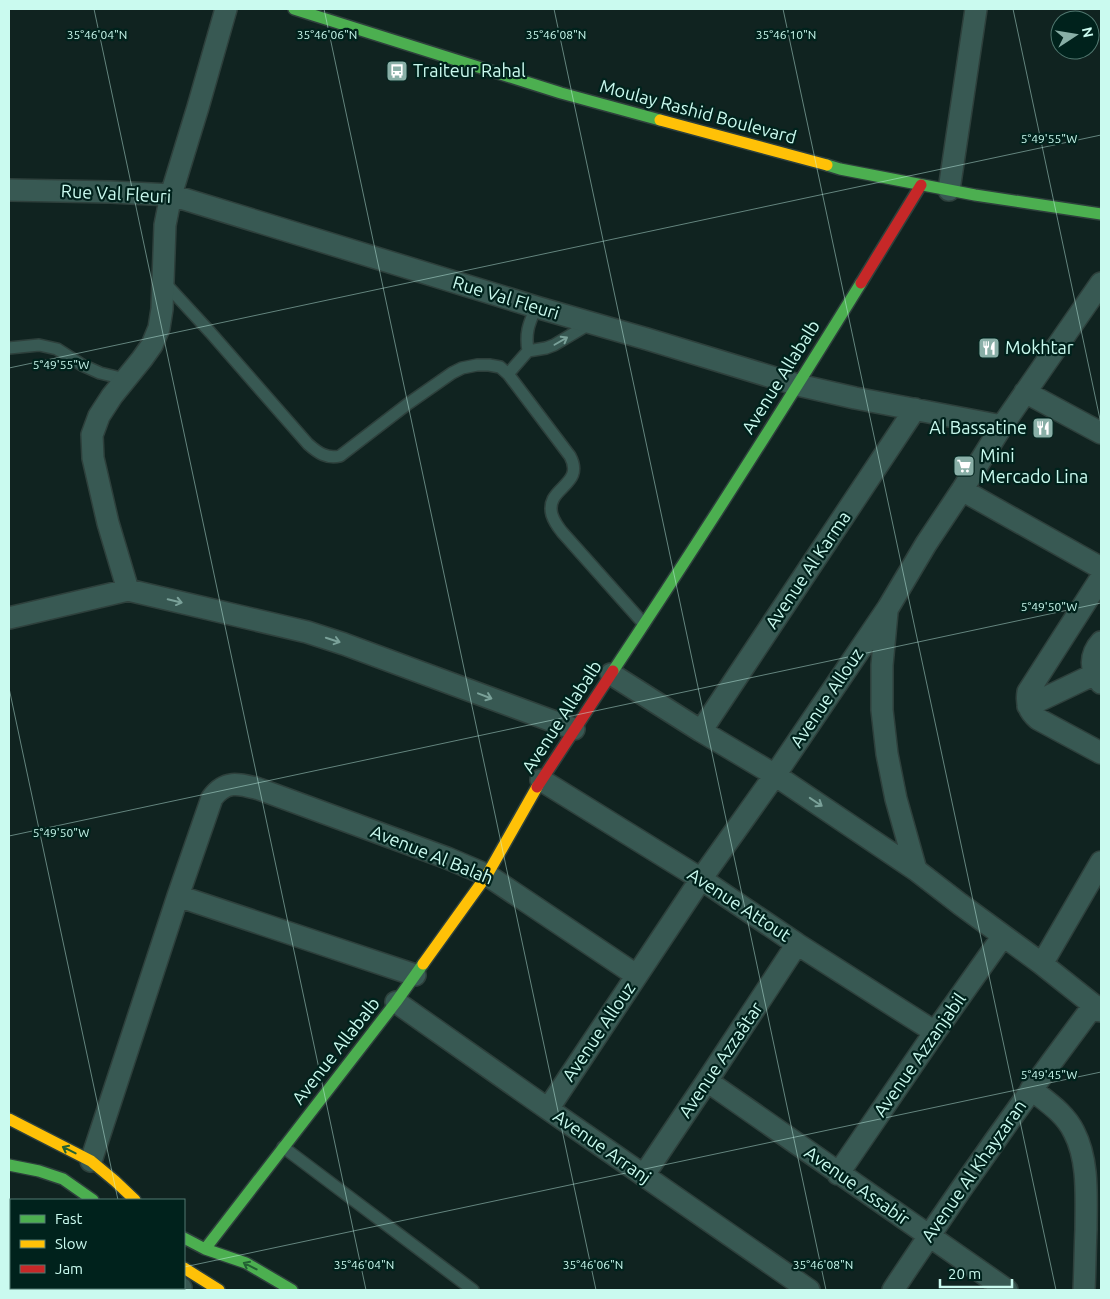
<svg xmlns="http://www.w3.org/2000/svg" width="1110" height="1299" font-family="Ubuntu,sans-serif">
	<rect width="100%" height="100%" fill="#102320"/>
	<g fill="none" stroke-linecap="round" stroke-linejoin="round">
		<g stroke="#2e403c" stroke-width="14">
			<path id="lane" d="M164,282l46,50 98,112c10,9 19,15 32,12l69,-53 43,-30 10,-5 15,-3h12l11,2 8,7 62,82c16,30 -26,31 -18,59 2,6 6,12 10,17l82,92
				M9,348l30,-3 18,4 25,16 18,8 25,6
				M528,351c-3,-19 1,-27 8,-44
				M508,374l20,-23 18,-3 8,-3 37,-22
				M283,1147l190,143"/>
		</g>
		<g stroke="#2e403c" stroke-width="24">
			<path id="street" d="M9,190l102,2 60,3 365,112 111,32 151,46 57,13 147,28
				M949,190l27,-181
				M1025,392l76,41
				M962,490l139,78
				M1101,578l-73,114c-2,12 1,19 10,27l63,34
				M128,590l-20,-67 -15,-65 -1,-23 7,-19 13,-20 30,-37 10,-14 7,-17 3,-19 3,-84 6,-30 27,-88 28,-98
				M887,612l-5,53v45l5,44 9,45 20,71 44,34 82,60 59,47
				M9,618l119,-28 179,42 37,12 230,85
				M1101,642c-11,12 -12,29 0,41
				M611,674l90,57 74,44 141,95
				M1028,706l67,-32
				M701,731l214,-322
				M541,780l160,99 96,65 138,88
				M178,896l237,79
				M1042,964l59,-102
				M396,1002l152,107 261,181
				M707,1081l300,209
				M1031,1089c16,13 34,24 43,43 15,29 12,65 12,97 -1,21 -1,41 -2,61
				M548,1109l153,-230 74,-104 113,-167 38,-64 36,-54 40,-64 99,-143
				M91,1161l87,-265 34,-98c14,-19 28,-14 47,-9l188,69 40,17 149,100
				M838,1174l97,-142 68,-96
				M644,1175l63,-94 90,-137
				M87,1290l1,-2
				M180,1290l1,-2
				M893,1290c64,-97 131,-192 201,-285"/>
		</g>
		<g stroke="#2e403c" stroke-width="14">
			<path id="fast" d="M294,9l267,84 99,27
				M827,165l13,4 135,26 126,19
				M613,671c85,-128 167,-257 248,-388
				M9,1165l30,6 24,8 30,21
				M184,1238l21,11 41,14 46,27
				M205,1249l191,-247 27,-38"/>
		</g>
		<g stroke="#2e403c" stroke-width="14">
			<path id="slow" d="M660,120l167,45
				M423,964l64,-89 50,-88
				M9,1119l82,42 24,20 20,19
				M184,1268l35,22"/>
		</g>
		<g stroke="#2e403c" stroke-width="14">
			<path id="jam" d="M861,283l60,-98
				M537,787l76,-116"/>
		</g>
		<use href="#lane" stroke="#385953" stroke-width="11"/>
		<use href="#street" stroke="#385953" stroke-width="21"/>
		<use href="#fast" stroke="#4caf50" stroke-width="11"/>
		<use href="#slow" stroke="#ffc107" stroke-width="11"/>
		<use href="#jam" stroke="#c62828" stroke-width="11"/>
	</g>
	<defs><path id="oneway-shaft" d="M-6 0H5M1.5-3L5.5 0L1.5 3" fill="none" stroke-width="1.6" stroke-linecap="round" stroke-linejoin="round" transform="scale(1.25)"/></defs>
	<g stroke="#7aa199">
		<use href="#oneway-shaft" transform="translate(561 341) rotate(-30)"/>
		<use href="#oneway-shaft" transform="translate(175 601) rotate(13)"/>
		<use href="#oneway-shaft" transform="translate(333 640) rotate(18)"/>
		<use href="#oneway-shaft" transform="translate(485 696) rotate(21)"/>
		<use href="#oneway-shaft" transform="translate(816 802) rotate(34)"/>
	</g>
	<g stroke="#226133">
		<use href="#oneway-shaft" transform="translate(69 1150) rotate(-153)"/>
		<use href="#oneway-shaft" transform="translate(250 1266) rotate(-153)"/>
	</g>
	<path fill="none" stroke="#cafaef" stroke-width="1" stroke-opacity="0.45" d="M94,9l272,1281M324,9l272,1281M554,9l272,1281M783,9l273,1281M1013,9l88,415M9,368l1092,-233M9,688l109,512M9,836l1092,-233M184,1267l917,-195M136,1288l1,2M72,1290l12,-2"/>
	<defs>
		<g id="bus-square" transform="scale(1.125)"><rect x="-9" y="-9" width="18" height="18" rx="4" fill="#89afa7" stroke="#00221c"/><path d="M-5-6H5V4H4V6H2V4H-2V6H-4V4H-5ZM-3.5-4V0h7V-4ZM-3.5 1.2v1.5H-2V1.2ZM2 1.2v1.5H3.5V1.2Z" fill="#fff"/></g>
		<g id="restaurant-square" transform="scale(1.125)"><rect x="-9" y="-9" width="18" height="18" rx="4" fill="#89afa7" stroke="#00221c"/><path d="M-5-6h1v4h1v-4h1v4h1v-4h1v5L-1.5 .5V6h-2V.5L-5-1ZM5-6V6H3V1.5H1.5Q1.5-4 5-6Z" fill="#fff"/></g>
		<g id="supermarket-square" transform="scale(1.125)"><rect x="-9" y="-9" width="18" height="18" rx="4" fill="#89afa7" stroke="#00221c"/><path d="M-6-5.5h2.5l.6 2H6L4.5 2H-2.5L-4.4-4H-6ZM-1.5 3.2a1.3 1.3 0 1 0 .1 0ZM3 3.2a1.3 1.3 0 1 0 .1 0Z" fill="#fff"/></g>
	</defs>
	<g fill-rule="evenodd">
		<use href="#bus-square" x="397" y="71"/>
		<use href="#restaurant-square" x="989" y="348"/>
		<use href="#restaurant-square" x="1043" y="428"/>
		<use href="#supermarket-square" x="964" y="466"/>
	</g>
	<g text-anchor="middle" stroke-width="4.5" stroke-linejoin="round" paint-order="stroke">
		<g font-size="18" fill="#cafaef" stroke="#00221c" text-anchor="start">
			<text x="413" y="77">Traiteur Rahal</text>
			<text x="1005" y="354">Mokhtar</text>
			<text x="1027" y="434" text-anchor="end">Al Bassatine</text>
			<text x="980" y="462">Mini<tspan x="980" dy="21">Mercado Lina</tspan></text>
		</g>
		<g font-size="18" fill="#cafaef" stroke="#00221c">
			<text transform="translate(698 112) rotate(15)" y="6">Moulay Rashid Boulevard</text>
			<text transform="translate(116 194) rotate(3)" y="6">Rue Val Fleuri</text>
			<text transform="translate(506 298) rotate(17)" y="6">Rue Val Fleuri</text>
			<text transform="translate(781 377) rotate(-58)" y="6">Avenue Allabalb</text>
			<text transform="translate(808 570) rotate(-56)" y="6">Avenue Al Karma</text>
			<text transform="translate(827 698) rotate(-56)" y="6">Avenue Allouz</text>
			<text transform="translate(562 717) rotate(-57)" y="6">Avenue Allabalb</text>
			<text transform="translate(432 855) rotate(22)" y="6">Avenue Al Balah</text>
			<text transform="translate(739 905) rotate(33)" y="6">Avenue Attout</text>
			<text transform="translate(599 1032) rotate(-56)" y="6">Avenue Allouz</text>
			<text transform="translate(336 1051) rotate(-52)" y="6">Avenue Allabalb</text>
			<text transform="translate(920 1055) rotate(-55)" y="6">Avenue Azzanjabil</text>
			<text transform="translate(721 1060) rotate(-56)" y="6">Avenue Azzaâtar</text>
			<text transform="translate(602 1147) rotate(35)" y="6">Avenue Arranj</text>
			<text transform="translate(974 1171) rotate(-55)" y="6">Avenue Al Khayzaran</text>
			<text transform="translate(857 1186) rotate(35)" y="6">Avenue Assabir</text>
		</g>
	</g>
	<g font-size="12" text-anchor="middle" fill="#cafaef" stroke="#00221c" stroke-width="4.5" stroke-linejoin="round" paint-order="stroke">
		<text x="97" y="39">35°46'04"N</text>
		<text x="327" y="39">35°46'06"N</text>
		<text x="556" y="39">35°46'08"N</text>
		<text x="786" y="39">35°46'10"N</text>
		<text x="1049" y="143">5°49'55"W</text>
		<text x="61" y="369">5°49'55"W</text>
		<text x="1049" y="611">5°49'50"W</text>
		<text x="61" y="837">5°49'50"W</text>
		<text x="1049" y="1079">5°49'45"W</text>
		<text x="364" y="1269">35°46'04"N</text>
		<text x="593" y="1269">35°46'06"N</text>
		<text x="823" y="1269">35°46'08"N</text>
	</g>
	<rect width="1110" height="1299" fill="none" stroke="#cafaef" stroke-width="20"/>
	<rect x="10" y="1199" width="175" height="90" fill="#00221c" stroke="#517870"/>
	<rect x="20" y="1215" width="25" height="8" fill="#4caf50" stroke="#517870"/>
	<text x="55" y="1224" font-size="15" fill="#cafaef">Fast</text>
	<rect x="20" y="1240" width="25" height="8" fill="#ffc107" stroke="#517870"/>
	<text x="55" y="1249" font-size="15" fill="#cafaef">Slow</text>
	<rect x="20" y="1265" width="25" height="8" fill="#c62828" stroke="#517870"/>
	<text x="55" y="1274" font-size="15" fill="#cafaef">Jam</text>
	<g transform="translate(1075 35) rotate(78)"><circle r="24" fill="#00221c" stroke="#517870"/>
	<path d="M0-4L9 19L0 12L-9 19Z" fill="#89afa7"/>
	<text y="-8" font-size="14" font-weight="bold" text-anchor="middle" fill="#cafaef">N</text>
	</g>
	<path d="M940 1279v8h72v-8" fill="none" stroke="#cafaef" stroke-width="2.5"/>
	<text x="948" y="1279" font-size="15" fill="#cafaef" stroke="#00221c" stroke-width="4" paint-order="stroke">20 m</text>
</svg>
